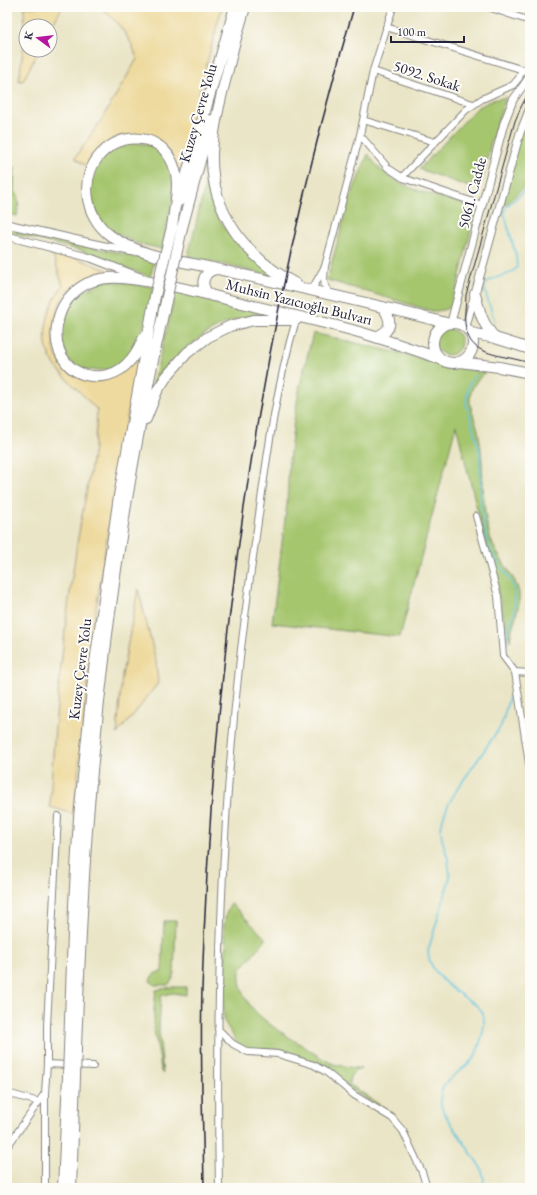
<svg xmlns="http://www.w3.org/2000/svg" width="537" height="1195" font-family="'EB Garamond',serif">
	<rect width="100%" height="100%" fill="#fdfcf7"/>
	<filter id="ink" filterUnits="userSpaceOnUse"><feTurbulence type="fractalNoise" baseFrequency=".025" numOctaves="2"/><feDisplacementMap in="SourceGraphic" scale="8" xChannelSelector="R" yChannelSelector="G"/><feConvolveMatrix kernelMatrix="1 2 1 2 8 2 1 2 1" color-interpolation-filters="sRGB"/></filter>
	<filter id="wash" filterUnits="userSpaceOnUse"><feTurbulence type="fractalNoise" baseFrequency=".012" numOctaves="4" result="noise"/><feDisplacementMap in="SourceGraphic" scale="16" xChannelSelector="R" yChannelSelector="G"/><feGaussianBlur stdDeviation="0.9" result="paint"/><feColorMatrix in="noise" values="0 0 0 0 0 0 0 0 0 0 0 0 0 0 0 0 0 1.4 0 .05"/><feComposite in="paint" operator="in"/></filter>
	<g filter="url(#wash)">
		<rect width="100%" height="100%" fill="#eae5c6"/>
		<path fill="#a6c66e" stroke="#647454" d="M506,97l-15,45 -8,36 -6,7 -8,2 -50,-18 58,-61 15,-8z
			M530,101v83h-3l-19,19 -7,4 20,-86z
			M126,141l30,6 16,20 1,31 -11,51 -26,-6 -24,-12 -14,-13 -9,-28 10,-30z
			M368,154c22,35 62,39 99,51l5,5 2,8 -21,86c-6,6 -12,7 -21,7l-105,-31 21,-77z
			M7,167h8l-1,19 5,16 -2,14 -10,-2z
			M206,182c12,50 34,67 74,96l-92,-22z
			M7,228l69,16 79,16 -5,17 -70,-27 -73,-18z
			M106,280l48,7 -13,49 -16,25 -11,7 -9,2h-19l-6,-3 -12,-7 -8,-23 3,-20 12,-21z
			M176,290l92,23c-49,4 -87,32 -112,73l-3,-1z
			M435 342a13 13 0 1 1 26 0a13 13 0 1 1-26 0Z
			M313,333l172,40c-8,6 -14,14 -15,25 -1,9 6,23 8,32 8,36 1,74 13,110 6,18 25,36 28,53 2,16 -8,32 -9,48l-54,-216 -56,212 -128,-14 15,-120 2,-42 5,-41 6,-35z
			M231,903l35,36 -26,31c-4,37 33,57 60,74 10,6 20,14 31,19 6,3 22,4 30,6 -8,2 -12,7 -12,15l47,32h-2l-49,-31 -12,-12 -15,-9 -29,-12 -10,-2 -12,-1 -18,2 -11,-7 -2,-3 -12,-20 -1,-51 4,-25 -3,-10v-10l2,-11z
			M164,921h12l-2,53 -1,5 -5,6h-13l-5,-4c2,-7 6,-9 12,-9z
			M172,987h14v8l-14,-2 -11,3 -2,33 4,45 -2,-2 -1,-11 -6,-32v-20l2,-19z"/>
		<path fill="#eeda9e" stroke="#887e6c" d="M24,7h38l-12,23v-4h-24v24h13l-16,31h-4l6,-47z
			M100,7h122l-20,74 -23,100 -10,-30 -47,-15 -9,3 -26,28 -12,-9 27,-39 35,-60c-6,-22 -19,-37 -37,-52z
			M52,252l27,7 38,15c-19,-1 -39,6 -52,21 -6,7 -7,14 -9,22 -6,25 -4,48 22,60 6,2 14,5 21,4 3,-1 7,-4 11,-6 9,-5 19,-11 29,-16l-16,78 -27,172 -22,205 -24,-7c4,-89 14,-181 28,-269 7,-43 18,-85 19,-128 -10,-11 -20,-21 -30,-31 -4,-5 -9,-9 -12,-14 -18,-23 -8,-58 8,-79z
			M138,589l18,72 2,22 -23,30 -18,21 5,-59z"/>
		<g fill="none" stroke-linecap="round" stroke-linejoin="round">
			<path stroke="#63c5e1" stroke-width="1.5" d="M495,322l-11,-34c5,-14 25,-9 33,-21l-1,-11 -12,-44 2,-5 24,-21
				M477,375l-6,6 -3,7 -2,14 14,51 1,52 5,33 8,18 18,27 3,11 -1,19 -8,26 1,5
				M482,1188l2,-8 -3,-12 -37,-55c-14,-30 14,-37 29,-54 4,-4 12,-31 11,-37 0,-5 -1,-11 -5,-14 -4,-5 -10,-7 -15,-11 -15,-10 -36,-26 -36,-46l22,-74 -2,-18 -6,-20 -1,-10 2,-11 5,-13 8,-14 45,-65 4,-13 4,-17"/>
		</g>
	</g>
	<g filter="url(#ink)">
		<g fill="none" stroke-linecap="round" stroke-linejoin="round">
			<g stroke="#868480" stroke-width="8">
				<path id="minor" d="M488,7l42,14
					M508,13l7,-6
					M386,27l144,45
					M373,71l100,33
					M363,120l72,22
					M360,135l28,33 15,10 79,27
					M402,177l64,-67 16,-11 31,-14 6,-7 3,-9
					M311,291l13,-23
					M331,294c-9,-8 -7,-16 -6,-28l35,-131 13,-64 20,-64
					M476,516l22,80 5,60 12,16 15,1
					M515,672l15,98
					M218,1029l15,15 15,8 30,2 36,11 12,7 28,23 38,23 11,13 19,41 5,16
					M47,1064l46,2
					M7,1093l32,9
					M7,1147l38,-54
					M45,1188v-95l2,-29v-38l11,-210
					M219,1188c-4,-220 4,-435 37,-652 10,-72 19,-146 40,-216"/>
			</g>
			<g stroke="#868480" stroke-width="9">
				<path id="tertiary" d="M7,224l88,20 39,8
					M7,236l84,22 49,19
					M451,322l53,-199 9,-23 17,-24
					M466,326l54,-193 10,-25"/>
			</g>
			<g stroke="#868480" stroke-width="12">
				<path id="trunk" d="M235,40c-8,37 -21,75 -23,113 -2,59 34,105 84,131
					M234,45l11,-38
					M179,201l56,-194
					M172,227c2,-17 8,-42 3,-57 -9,-33 -45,-41 -70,-20 -27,23 -22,66 6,86 29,21 72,25 106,33 76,17 153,34 229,54
					M182,228l29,-108
					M475,294c5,19 7,29 20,44
					M212,296c-14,-8 -10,-25 5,-27
					M433 343a20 20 0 1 1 40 0a20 20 0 1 1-40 0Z
					M471,333l24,5 35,11
					M144,337c-8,19 -20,37 -42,39 -66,6 -61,-105 20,-98 42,4 83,16 124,26 42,11 85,19 126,32 23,7 46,15 69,23
					M376,337c17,-7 16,-16 7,-30
					M460,362l39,5 31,6
					M146,419l11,-28 10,-15 20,-23 21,-16 22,-11 24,-6h42
					M76,1048c3,-77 6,-154 12,-231 14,-173 39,-346 78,-516
					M69,1049l5,-144 5,-88 15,-148 25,-173 36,-200
					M63,1188l5,-111
					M71,1188l4,-112"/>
			</g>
			<use href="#minor" stroke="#fff" stroke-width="6"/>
			<use href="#tertiary" stroke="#fff" stroke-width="7"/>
			<use href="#trunk" stroke="#fff" stroke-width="10"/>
			<path stroke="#22223b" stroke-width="1" d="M530,90l-9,17 -6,14 -49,174c0,9 -2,19 -1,28 3,24 15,28 35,33 10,2 20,4 30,7"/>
			<path stroke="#22223b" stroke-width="1.5" d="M204,1188c-1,-66 -4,-132 -2,-198 10,-332 57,-664 152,-983"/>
			<g stroke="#868480" stroke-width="12" stroke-linecap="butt">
				<path id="trunk-bridge" d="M155,296l17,-69
					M166,301l16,-73
					M75,1076l1,-28
					M68,1077l1,-28"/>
			</g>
			<use href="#trunk-bridge" stroke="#fff" stroke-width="10"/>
		</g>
	</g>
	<g text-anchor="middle" stroke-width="4" stroke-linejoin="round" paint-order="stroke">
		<g font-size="15" fill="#22223b" stroke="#fdfcf7">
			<text transform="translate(427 76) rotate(18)" y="5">5092. Sokak</text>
			<text transform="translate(198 113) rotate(-74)" y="5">Kuzey Çevre Yolu</text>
			<text transform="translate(472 193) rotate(-75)" y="5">5061. Cadde</text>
			<text transform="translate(299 302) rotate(14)" y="5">Muhsin Yazıcıoğlu Bulvarı</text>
			<text transform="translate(80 669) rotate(-83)" y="5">Kuzey Çevre Yolu</text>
		</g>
	</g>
	<rect width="537" height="1195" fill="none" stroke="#fdfcf7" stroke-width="24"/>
	<g transform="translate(38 38) rotate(285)"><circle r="19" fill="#fdfcf7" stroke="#a5a5ac"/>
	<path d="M0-3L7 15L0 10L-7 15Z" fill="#b5179e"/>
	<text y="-6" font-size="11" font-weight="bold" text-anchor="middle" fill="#22223b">K</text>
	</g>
	<path d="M391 36v6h73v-6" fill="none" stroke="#22223b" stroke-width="2"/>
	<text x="397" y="36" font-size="12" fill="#22223b" stroke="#fdfcf7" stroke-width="3" paint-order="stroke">100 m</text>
</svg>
